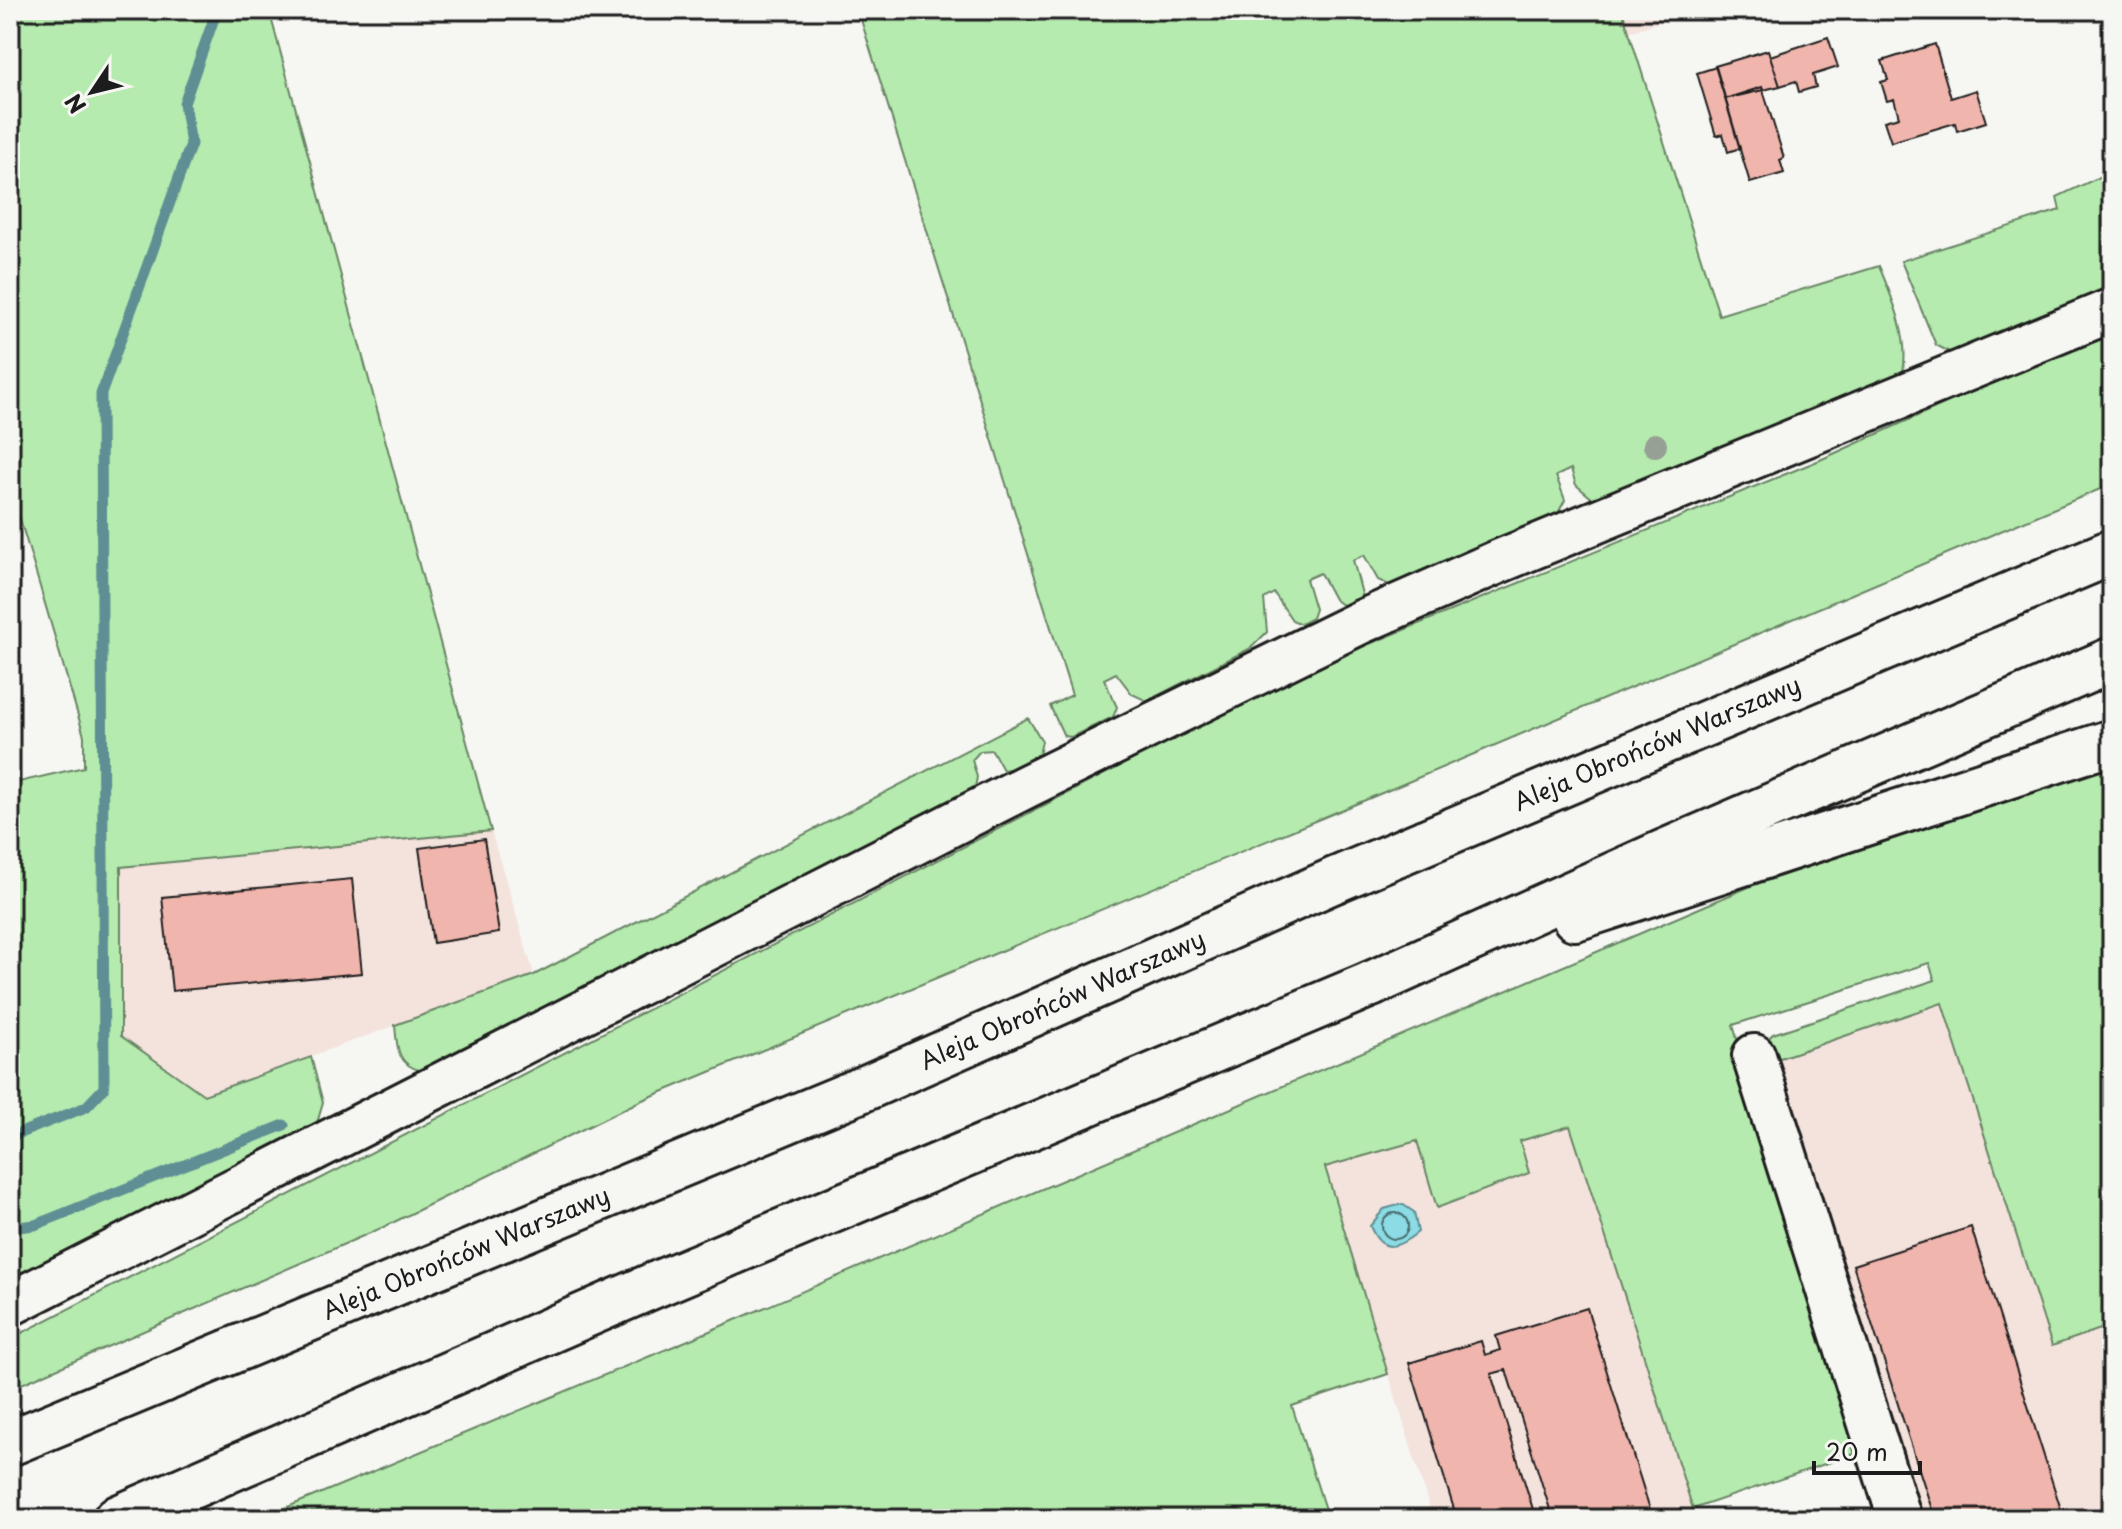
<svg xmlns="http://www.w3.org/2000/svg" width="2122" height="1529" font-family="'Playpen Sans',sans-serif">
	<rect width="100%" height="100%" fill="#f6f6f2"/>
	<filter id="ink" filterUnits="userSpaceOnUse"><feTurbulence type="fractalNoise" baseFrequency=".0125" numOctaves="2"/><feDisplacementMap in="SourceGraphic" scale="16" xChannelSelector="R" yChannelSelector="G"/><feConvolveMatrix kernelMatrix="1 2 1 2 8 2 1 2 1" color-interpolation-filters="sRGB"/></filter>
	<g filter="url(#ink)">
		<path fill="#f4e2dd" d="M1622,10h73l-66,22z
			M491,831l43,144 -330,120 -83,-59v-169z
			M1942,1003l110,342 60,-20v194h-191l-144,-460z
			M1571,1126l125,393h-263l-108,-352 92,-26 19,67 93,-36 -10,-31z"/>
		<path fill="#b5ebae" stroke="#688465" stroke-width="2" d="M10,10h259l222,821 -370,36v169l83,59 107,-38 12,46 -6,20 -295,161 -12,1v-501l74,-17v-31l-74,-251z
			M858,10h764l97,305 160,-49c13,32 31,71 24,106l-309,128 -18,-15 -5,-16 -15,7 9,24 -9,17 -167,68 -11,-5 -14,-25 -11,5 9,34 -8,10 -11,2 -9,-7 -14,-26 -14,6 9,30 -3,9 -11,6 -9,-4 -18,-27 -10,6 3,33 -16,16 -104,53 -15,-7 -16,-21 -12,6 13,28 -4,10 -42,20 -7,-1 -14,-30 22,-11z
			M2112,171v122l-143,58 -18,2 -15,-8 -35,-84 159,-51 -3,-13z
			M2112,328v156l-749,317 -723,300 -254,125 -376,163v-50l1298,-670 512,-209z
			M1028,718l14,23 -3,14 -18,12 -18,3 -11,-20 -12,1 -8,9 5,17 -2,11 -553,283c-25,-6 -25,-23 -27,-46l139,-50z
			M2112,766v559l-60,21 -110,-343 -165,56 -16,-14 12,-11 162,-54 -6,-17 -196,62 124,428 -164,56 -123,-383 -50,15 9,32 -92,35 -20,-67 -92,26 63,207 -96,32 36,113h-1069l432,-180 1060,-453z"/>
		<path fill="#8bdce4" stroke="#5f8f94" stroke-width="2" d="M1402,1204l12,8 4,20c-20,16 -36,23 -48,-6l14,-17z"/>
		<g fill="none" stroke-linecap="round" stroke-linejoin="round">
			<path stroke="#48696c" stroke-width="2" d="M1382 1226a13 13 0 1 1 26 0a13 13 0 1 1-26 0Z"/>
			<path stroke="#5f8f94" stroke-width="11" d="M2108,344l4,-2
				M10,1137l76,-30 18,-19 -3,-694 90,-250 -7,-41 33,-93
				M10,1228l25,-3 249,-100"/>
		</g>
		<path fill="#f0b5ac" stroke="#1c1c1c" stroke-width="2" d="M1890,10h32v1l-29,9z
			M1828,37l10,30 -25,8 3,12 -17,5 -3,-11 -16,5 -10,-30z
			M1935,44l16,54 25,-8 10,32 -29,9 -2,-8 -64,19 -7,-21 15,-4 -5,-18 -7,2 -6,-19 7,-2 -6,-19z
			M1768,50l12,36 -55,13 -10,-33z
			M1716,67l24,81 -12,4 -5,-18 -7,2 -19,-63z
			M1762,87l22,71 -4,2 4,13 -34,10 -25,-84z
			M484,839l15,94 -66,10 -14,-95z
			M352,879l10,94 -190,18 -10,-94z
			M1971,1227l93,292h-129l-82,-254z
			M1587,1308l66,211h-100l-47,-149 -15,4 45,145h-79l-48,-156 72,-22 4,14 15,-5 -4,-14z"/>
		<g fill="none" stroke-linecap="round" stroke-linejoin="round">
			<g stroke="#1c1c1c" stroke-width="48">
				<path id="minor" d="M1754,1056l146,463
					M10,1304l1017,-518 334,-164 139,-61 612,-251"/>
			</g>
			<g stroke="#1c1c1c" stroke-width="50">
				<g id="major">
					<path id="s1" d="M10,1443l853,-354 472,-209"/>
					<path d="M116,1519l536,-233 719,-302"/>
				</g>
			</g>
			<g stroke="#1c1c1c" stroke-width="50">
				<g id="highway">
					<path id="s2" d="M1335,880l777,-328"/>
					<path d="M1575,918l537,-176"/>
					<path d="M1371,984l291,-131 450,-193"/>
				</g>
			</g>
			<use href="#minor" stroke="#f6f6f2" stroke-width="42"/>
			<use href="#major" stroke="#f6f6f2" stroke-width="44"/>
			<use href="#highway" stroke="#f6f6f2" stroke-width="44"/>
		</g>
		<circle fill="#97a094" cx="1655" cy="445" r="12"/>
	</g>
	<g text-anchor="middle" stroke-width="7" stroke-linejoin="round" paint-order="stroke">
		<g font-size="24" fill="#1c1c1c" stroke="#f6f6f2">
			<text dy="8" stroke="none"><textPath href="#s2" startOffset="350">Aleja Obrońców Warszawy</textPath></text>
			<text dy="8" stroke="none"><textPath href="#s1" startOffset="1142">Aleja Obrońców Warszawy</textPath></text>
			<text dy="8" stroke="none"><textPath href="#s1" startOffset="494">Aleja Obrońców Warszawy</textPath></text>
		</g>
	</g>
	<rect width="2122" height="1529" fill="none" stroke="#f6f6f2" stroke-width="40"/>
	<rect x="20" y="20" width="2082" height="1489" fill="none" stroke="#1c1c1c" stroke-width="3" filter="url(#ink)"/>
	<g transform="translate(92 92) rotate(235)" stroke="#f6f6f2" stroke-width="6" paint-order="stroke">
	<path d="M0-6L14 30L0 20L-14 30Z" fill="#1c1c1c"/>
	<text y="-12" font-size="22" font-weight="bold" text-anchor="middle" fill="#1c1c1c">N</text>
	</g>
	<path d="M1814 1461v12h106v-12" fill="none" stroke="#1c1c1c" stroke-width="4"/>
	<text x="1826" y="1461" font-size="24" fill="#1c1c1c" stroke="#f6f6f2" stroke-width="6" paint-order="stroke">20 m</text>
</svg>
